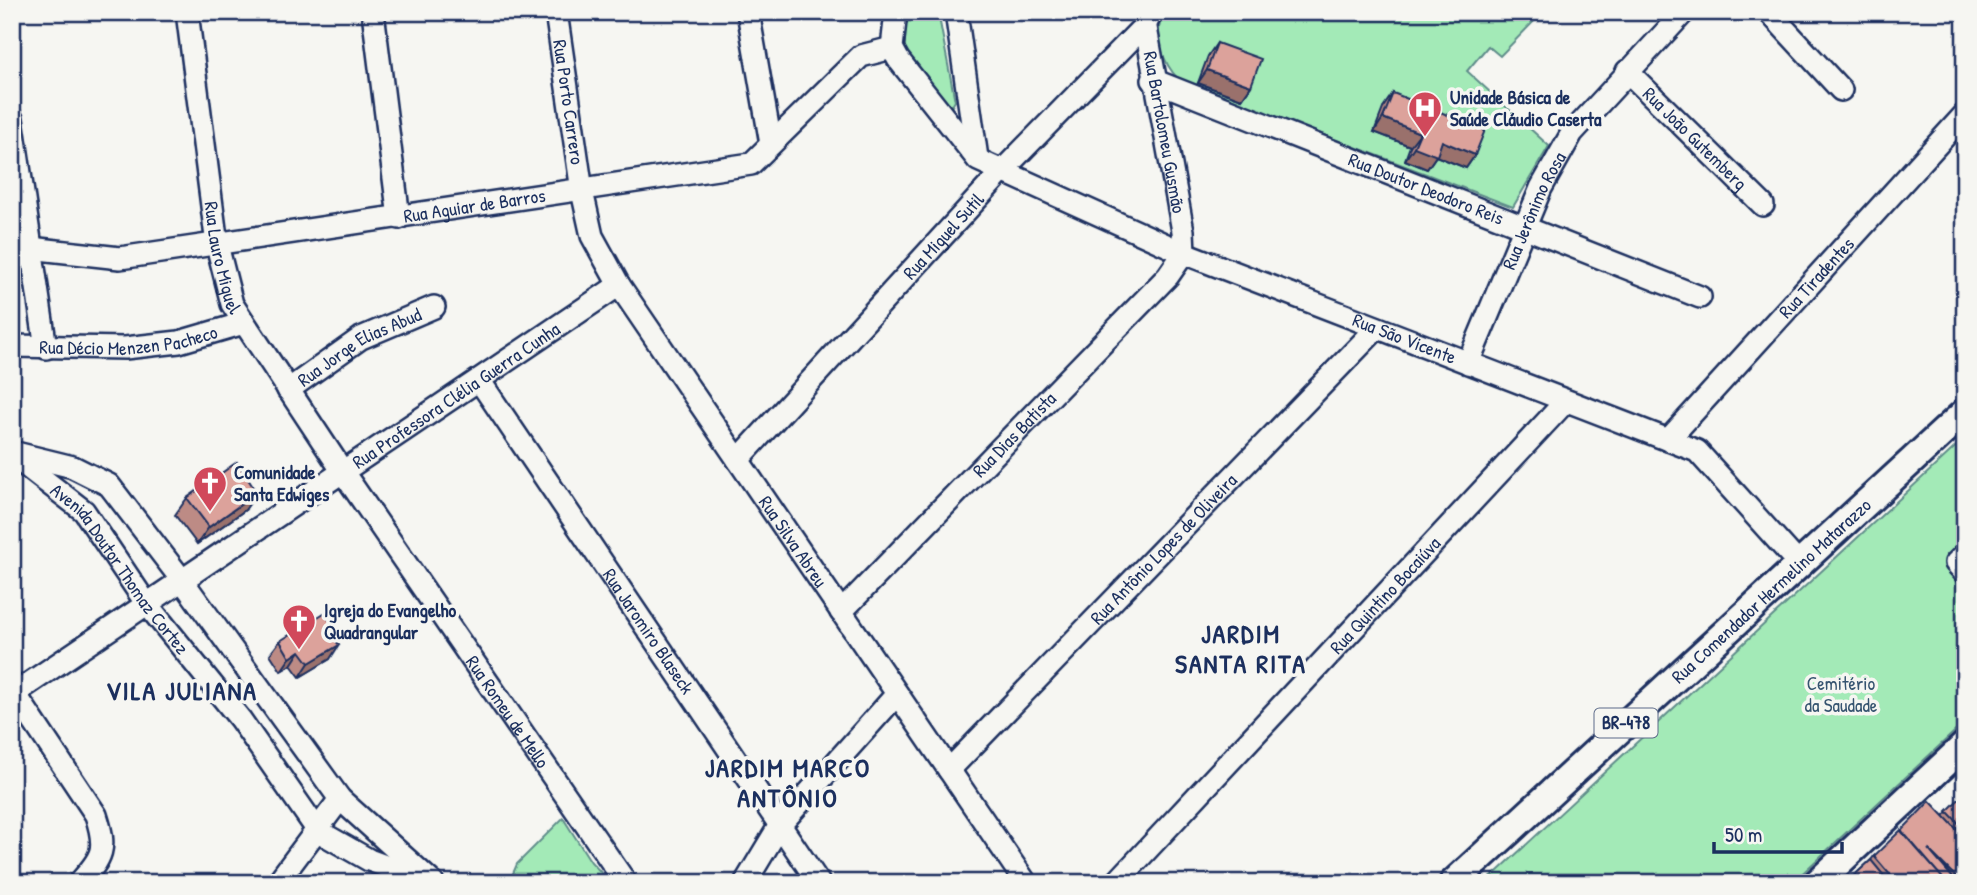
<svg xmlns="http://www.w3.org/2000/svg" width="1977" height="895" font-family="'Patrick Hand',sans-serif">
	<rect width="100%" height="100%" fill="#f6f6f2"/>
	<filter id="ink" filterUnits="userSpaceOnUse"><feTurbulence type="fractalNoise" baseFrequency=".0143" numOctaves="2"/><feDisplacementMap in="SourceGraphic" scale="14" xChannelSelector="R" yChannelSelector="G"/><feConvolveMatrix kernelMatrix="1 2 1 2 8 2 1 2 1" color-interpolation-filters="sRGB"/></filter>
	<g filter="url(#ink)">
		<path fill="#a3eab7" stroke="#5f8c8a" stroke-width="2" d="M907,12h31l17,89 -3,5 -4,1 -44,-54z
			M1164,12h379l-43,44 -12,-10 -21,25 82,75 -36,61 -334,-127c-16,-17 -27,-45 -15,-68z
			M1965,438v284l-173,161h-307z
			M563,818l28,44 20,21h-102l8,-19z"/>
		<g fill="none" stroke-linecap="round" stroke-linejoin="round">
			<g stroke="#1b2f5e" stroke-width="26">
				<g id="minor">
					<path id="s1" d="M187,12l30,233 15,59 115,174 279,405"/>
					<path d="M373,12l26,206"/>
					<path id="s2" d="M556,12l26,179 10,45 27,49 407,598"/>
					<path d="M748,12l23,132"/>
					<path id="s3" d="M896,12l-4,36 6,11 80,101 206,93 513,198 101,112"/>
					<path d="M956,12l21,146"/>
					<path d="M1769,12l72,78"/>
					<path id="s4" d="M1144,17l39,214 1,22"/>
					<path id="s5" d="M1627,71l136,134"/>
					<path id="s6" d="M1153,80l547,217"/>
					<path d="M12,119l34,229"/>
					<path id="s7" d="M12,246l108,12 631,-94 110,-108 31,-8"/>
					<path id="s8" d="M12,346l113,2 54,-6 65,-19"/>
					<path id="s9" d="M1468,363l73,-175 31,-55 112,-121"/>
					<path id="s10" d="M479,380l340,503"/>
					<path id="s11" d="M288,390l73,-52 73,-31"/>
					<path id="s12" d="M1668,440l297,-326"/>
					<path d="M12,452l61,15 36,18 73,95 158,219 93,84"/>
					<path id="s13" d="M17,459l67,52 62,92 94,116 78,112 51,29 54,20"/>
					<path id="s14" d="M738,460l270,-295 137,-140 7,-13"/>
					<path d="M1965,554l-9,9 9,10"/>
					<path id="s15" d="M841,612l327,-336 16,-23"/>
					<path d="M12,689l84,126c11,34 7,42 -17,68"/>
					<path id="s16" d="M15,693l604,-408"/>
					<path id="s17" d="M949,770l428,-442"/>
					<path d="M277,883l63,-84"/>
					<path d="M745,883l35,-58 117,-131"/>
					<path id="s18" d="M1116,883l450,-482"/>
				</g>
			</g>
			<g stroke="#1b2f5e" stroke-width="32">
				<g id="major">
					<path id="s19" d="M1453,883l512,-471"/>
					<path d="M1817,883l148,-138"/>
				</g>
			</g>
			<use href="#minor" stroke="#f6f6f2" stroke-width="21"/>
			<use href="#major" stroke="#f6f6f2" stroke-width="26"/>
		</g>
		<path fill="#bd8b85" stroke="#1b2f5e" stroke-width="2" d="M1217,43l34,43 -9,13 -44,-16 10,-27z
			M1393,93l82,62 -9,13 -30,-12 -9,13 -22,-9 5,-14 -36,-14 10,-26z
			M187,498l58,12 -48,34 -22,-29z
			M337,630l-5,7 -2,22 -30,18 -9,-12 -10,6 -11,-17 10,-13z
			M1965,793v83l-7,7h-4l-1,-2 -1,2h-106l25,-23 3,-4 70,-40z"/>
		<path fill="#9a716c" stroke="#1b2f5e" stroke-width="2" d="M1207,70l44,16 -9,13 -44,-16z
			M1383,118l37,15 -10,13 -36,-14z
			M1442,141l33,14 -9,13 -30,-12 -9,13 -22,-9 9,-13z
			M257,493l-12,17 -48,34 12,-17z
			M339,645l-9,14 -30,18 9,-14z
			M300,651l-9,14 -10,6 9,-13z"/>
		<path fill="#dca29b" stroke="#1b2f5e" stroke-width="2" d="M1217,43l44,16 -10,27 -44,-16z
			M1393,93l92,37 -10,25 -33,-14 -5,15 -23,-9 6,-14 -37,-15z
			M237,462l20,31 -48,34 -22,-29z
			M324,613l13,17 -6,5 8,10 -30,18 -9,-12 -10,7 -10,-17z
			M1965,793v37l-18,-19z
			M1930,801l35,37v37l-6,5 -31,-31 26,30 -4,4h-3l-46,-52z
			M1901,830l46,53h-50l-23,-27z
			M1871,860l19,23h-44z"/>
	</g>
	<defs>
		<g id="hospital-pin" transform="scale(1.75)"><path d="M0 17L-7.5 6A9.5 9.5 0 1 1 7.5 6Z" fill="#d1495b" stroke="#f6f6f2"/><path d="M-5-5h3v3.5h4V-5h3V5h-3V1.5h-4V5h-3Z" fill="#fff"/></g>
		<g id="church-pin" transform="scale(1.75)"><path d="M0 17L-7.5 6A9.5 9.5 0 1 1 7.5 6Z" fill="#d1495b" stroke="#f6f6f2"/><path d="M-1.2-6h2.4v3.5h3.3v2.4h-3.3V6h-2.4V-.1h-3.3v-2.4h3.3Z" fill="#fff"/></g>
	</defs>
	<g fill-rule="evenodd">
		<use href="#hospital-pin" x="1425" y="108"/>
		<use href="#church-pin" x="210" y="483"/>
		<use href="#church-pin" x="299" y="621"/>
	</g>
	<g text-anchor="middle" stroke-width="7" stroke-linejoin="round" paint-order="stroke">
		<rect fill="#f6f6f2" stroke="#5d6b8a" stroke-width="2" x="1594.5" y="708.5" width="63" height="29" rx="5"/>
		<g font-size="18" font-weight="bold" fill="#1b2f5e">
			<text x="1626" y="729">BR-478</text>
		</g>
		<g font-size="19" font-weight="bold" fill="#1b2f5e" stroke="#f6f6f2" text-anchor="start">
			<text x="1450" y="104">Unidade Básica de<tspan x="1450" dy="22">Saúde Cláudio Caserta</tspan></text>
			<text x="234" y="479">Comunidade<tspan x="234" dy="22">Santa Edwiges</tspan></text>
			<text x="324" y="617">Igreja do Evangelho<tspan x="324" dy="22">Quadrangular</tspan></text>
		</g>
		<g font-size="19" fill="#1b2f5e" stroke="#f6f6f2">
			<text dy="7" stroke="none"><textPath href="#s2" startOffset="91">Rua Porto Carrero</textPath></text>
			<text dy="7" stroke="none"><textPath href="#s4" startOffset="117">Rua Bartolomeu Gusmão</textPath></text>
			<text dy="7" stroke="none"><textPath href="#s5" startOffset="96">Rua João Gutemberg</textPath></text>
			<text dy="7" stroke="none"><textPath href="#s6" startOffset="294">Rua Doutor Deodoro Reis</textPath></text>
			<text dy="7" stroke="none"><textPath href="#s7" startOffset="467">Rua Aguiar de Barros</textPath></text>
			<text dy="7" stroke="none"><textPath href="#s9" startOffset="166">Rua Jerônimo Rosa</textPath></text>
			<text dy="7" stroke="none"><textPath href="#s14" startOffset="304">Rua Miguel Sutil</textPath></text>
			<text dy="7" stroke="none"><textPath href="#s1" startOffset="248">Rua Lauro Miguel</textPath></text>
			<text dy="7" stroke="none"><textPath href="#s12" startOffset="220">Rua Tiradentes</textPath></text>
			<text dy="7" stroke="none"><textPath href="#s8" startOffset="117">Rua Décio Menzen Pacheco</textPath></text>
			<text dy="7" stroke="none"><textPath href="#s3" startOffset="640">Rua São Vicente</textPath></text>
			<text dy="7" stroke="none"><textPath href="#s11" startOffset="84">Rua Jorge Elias Abud</textPath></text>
			<text dy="7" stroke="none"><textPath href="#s16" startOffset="532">Rua Professora Clélia Guerra Cunha</textPath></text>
			<text dy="7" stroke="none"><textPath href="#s15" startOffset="248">Rua Dias Batista</textPath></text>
			<text dy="7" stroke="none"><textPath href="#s2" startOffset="593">Rua Silva Abreu</textPath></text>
			<text dy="7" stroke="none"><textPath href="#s17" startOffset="308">Rua Antônio Lopes de Oliveira</textPath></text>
			<text dy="7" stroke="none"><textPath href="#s13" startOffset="152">Avenida Doutor Thomaz Cortez</textPath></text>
			<text dy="7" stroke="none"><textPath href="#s19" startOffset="432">Rua Comendador Hermelino Matarazzo</textPath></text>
			<text dy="7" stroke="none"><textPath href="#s18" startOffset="394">Rua Quintino Bocaiúva</textPath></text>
			<text dy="7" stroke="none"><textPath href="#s10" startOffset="303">Rua Jaromiro Blaseck</textPath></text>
			<text dy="7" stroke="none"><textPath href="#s1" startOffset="788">Rua Romeu de Mello</textPath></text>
		</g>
		<g font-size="19" fill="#365470" stroke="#f6f6f2">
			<text x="1841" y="690">Cemitério<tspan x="1841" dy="22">da Saudade</tspan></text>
		</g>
		<g font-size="26" font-weight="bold" letter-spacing="2" fill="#1b2f5e" stroke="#f6f6f2">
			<text x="1241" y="643">JARDIM<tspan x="1241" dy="30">SANTA RITA</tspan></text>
			<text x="182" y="700">VILA JULIANA</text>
			<text x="788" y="777">JARDIM MARCO<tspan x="788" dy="30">ANTÔNIO</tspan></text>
		</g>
	</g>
	<rect width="1977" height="895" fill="none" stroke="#f6f6f2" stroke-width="42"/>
	<rect x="21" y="21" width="1935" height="853" fill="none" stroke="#1b2f5e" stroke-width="2.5" filter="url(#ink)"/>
	<path d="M1714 842v10h128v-10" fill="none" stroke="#1b2f5e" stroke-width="3.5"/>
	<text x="1725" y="842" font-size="21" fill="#1b2f5e" stroke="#f6f6f2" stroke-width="5" paint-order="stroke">50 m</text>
</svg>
